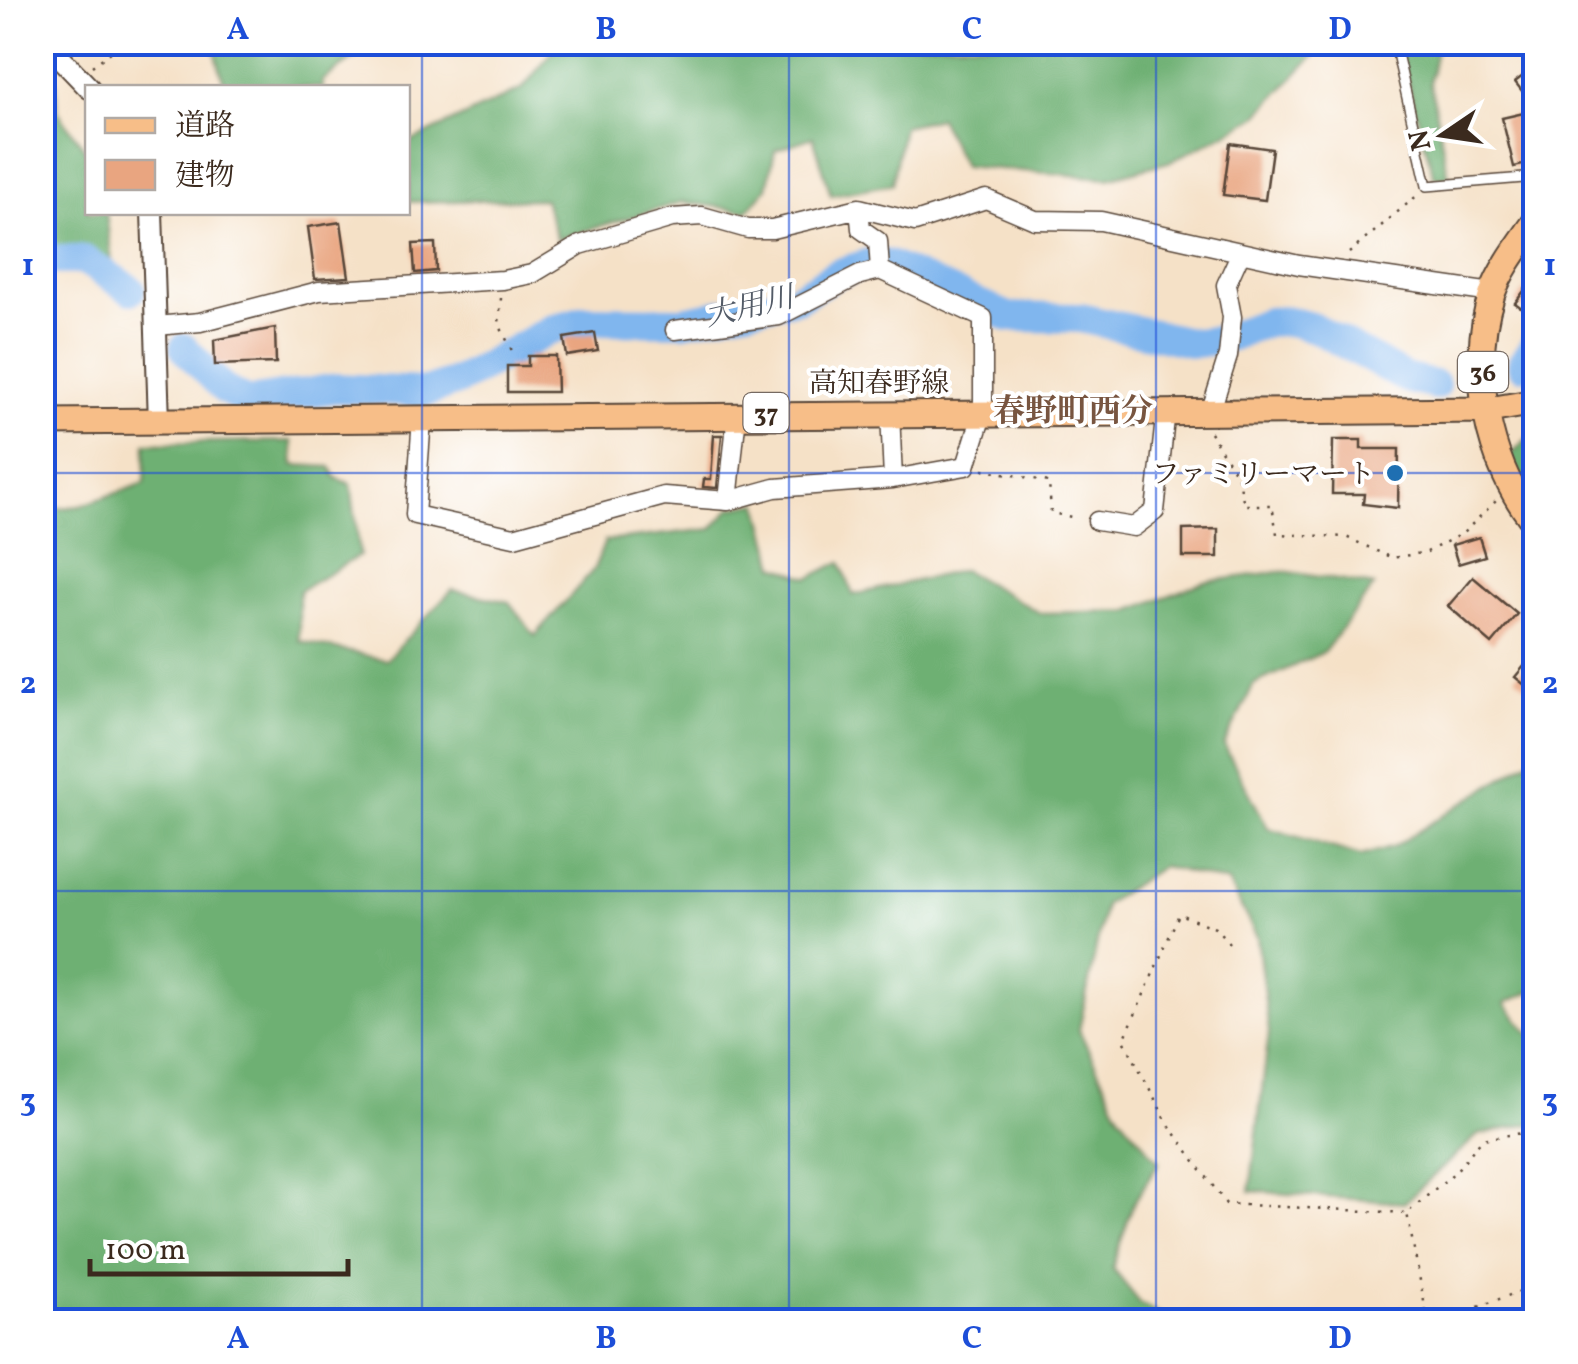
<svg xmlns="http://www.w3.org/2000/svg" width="1578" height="1364" font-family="Vollkorn,'Noto Serif JP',serif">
	<rect width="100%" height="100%" fill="#fff"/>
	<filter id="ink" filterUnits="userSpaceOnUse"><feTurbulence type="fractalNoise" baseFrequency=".01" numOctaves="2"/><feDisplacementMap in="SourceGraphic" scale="20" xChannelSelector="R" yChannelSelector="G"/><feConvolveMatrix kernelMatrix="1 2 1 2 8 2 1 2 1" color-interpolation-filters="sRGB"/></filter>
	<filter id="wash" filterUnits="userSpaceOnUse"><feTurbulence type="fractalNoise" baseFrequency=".0048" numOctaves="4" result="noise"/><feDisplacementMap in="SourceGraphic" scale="40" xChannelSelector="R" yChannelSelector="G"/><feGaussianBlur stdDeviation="2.25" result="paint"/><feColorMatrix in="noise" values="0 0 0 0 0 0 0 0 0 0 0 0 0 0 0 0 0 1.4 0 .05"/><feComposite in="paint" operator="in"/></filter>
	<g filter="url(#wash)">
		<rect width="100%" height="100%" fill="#f5e1c7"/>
		<path fill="#6eb073" stroke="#546d48" stroke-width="2.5" d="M213,43v-1l162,1 -53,38 1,7 -98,-1z
			M559,43v-1l767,1 -71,75 -83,43 -64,17 -145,-12 -24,-48 -36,8 -11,58 -61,11 -18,-58 -38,13 -8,38 -20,23 -65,-9 -125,37 -13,-40 -136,3v-59l114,-54z
			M1397,43h40l-7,39 19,96 -15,-1z
			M42,73l14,10 1,27 30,42 1,60 18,1 6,49 -69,-12z
			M1535,431v79l-27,-53z
			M292,441l2,24 37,2 5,11 15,6 9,71 -61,36v50l87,19 66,-70 57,12 26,34 59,-67 11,-28 107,-12 19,-21 28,-5 17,63 33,12 32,-16 12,33 110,-25 77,43 89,-2 75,-29 79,-11 91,15 -50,66 -70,32 -30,61 44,83 93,28 34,-10 140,-89v233l-30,13 30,37v83l-57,12 -74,68 -154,-12 19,-159 -12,-95 -29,-54 -65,-17 -58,38 -26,126 40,84 40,48 -26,42 -21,64 29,36 30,17h-1128l-1,-811 38,-4 65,-23 1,-40z"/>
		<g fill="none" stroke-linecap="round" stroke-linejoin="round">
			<path stroke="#80b6ee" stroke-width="30" d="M42,260h42l47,30
				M184,348l41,42 23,12 88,-14 90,4 34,-12 90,-50 35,-10 98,1 114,-23 39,-24 36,-12 17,3 120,52 71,1 114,25 27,-3 46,-18 22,-1 26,7 90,50 30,7
				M1522,365l14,-23"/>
		</g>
		<g id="blocks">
			<path fill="#e9a580" d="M1536,66v22l-10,8 -11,-14z
				M1528,112l8,50 -22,5 -12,-49z
				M1230,143l42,6 -7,51 -42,-5z
				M341,222l8,55 -34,2 -7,-52z
				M435,243l1,28 -21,2 -2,-29z
				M1536,275v43l-21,-15z
				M275,328l1,35 -61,2 -1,-25z
				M595,333l3,18 -31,5 -3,-18z
				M528,356h28l1,36h-50v-26h21z
				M714,435h8l-5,53 -14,-1 1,-8h7z
				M1333,440h28v9h38l-1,59 -35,-4 1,-10h-32z
				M1218,529v28h-35v-27z
				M1479,537l6,19 -27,8 -6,-19z
				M1473,577l44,37 -25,30 -44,-38z
				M1536,652v42l-21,-17z"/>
		</g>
	</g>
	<g filter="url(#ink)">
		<use href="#blocks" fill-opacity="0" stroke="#574537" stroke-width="2.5"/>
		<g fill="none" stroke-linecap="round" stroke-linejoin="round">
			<g stroke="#574537" stroke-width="12">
				<path id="service" d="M1398,58l29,128 109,-9"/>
			</g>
			<g stroke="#574537" stroke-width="21">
				<path id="minor" d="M859,208l2,21 17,12 2,29
					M157,326l43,-4 119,-31 184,-11 29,-6 48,-29 92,-27 30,-2 46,13h24l87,-21 56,14 71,-23 49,21 66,1 198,44 193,28
					M675,330l104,-14 81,-41 20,-5 103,48v94l-17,54 -73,13
					M1211,410l17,-54 4,-39 -6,-32 15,-33
					M422,418l-7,97 99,22 150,-41 64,5 9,-87
					M728,501l47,-13 118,-9 -3,-67
					M1097,521l37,6 21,-16 11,-101"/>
			</g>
			<g stroke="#574537" stroke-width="24">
				<path id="tertiary" d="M45,42l44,46
					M152,212l7,210"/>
			</g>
			<g stroke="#574537" stroke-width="29">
				<path id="primary" d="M1536,221c-16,23 -35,47 -44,73 -24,73 -5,172 44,230
					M42,422l1447,-12 47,-8"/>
			</g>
			<path stroke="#574537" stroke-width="2.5" stroke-dasharray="2.5 8" stroke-linecap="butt" d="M92,66l32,-24
				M1349,253l70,-59
				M501,298l-2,26 16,33
				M1210,432l29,47 5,26h28l5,29 69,3 46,21 35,-6 36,-19 33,-32
				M983,469l66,13 2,31 26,5
				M1229,944l-14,-16 -36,-14 -55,126 43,82 59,82 181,9
				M1428,1322l-21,-109 48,-41 27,-33 54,-8
				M1439,1322l97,-37"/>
			<use href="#service" stroke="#fff" stroke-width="9"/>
			<use href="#minor" stroke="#fff" stroke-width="18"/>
			<use href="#tertiary" stroke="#fff" stroke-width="20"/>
			<use href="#primary" stroke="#f7be88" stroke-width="25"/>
		</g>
	</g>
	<path fill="none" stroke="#1d4ed8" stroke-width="2.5" stroke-opacity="0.55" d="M422,42v1280M789,42v1280M1156,42v1280M42,473h1494M42,891h1494"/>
	<circle fill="#1f6fb2" stroke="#fff" stroke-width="4" cx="1395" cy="473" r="10"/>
	<g text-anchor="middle" stroke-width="8" stroke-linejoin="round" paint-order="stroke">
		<g fill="#fff" stroke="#766a62" stroke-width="2.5">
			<rect x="1458" y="352" width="50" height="40" rx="8"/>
			<rect x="743.5" y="393" width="45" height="40" rx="8"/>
		</g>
		<g font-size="25" font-weight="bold" fill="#3b2a1e">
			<text x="1483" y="381">36</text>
			<text x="766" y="422">37</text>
		</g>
		<g font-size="28" fill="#3b2a1e" stroke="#fff">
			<text x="879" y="392">高知春野線</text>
		</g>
		<g font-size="28" fill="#3b2a1e" stroke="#fff" text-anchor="end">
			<text x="1375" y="483">ファミリーマート</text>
		</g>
		<g font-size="30" font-style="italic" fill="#535b67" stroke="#fff">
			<text transform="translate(749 306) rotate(-13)" y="10">大用川</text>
		</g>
		<g font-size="32" font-weight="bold" fill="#785540" stroke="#fff">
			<text x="1073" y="421">春野町西分</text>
		</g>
	</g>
	<rect width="1578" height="1364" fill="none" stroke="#fff" stroke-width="110"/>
	<rect x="85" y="85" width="325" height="130" fill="#ffffff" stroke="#b1aaa5" stroke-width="2.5"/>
	<rect x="105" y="118" width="50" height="15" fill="#f7be88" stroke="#b1aaa5" stroke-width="2.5"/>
	<text x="175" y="135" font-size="30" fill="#3b2a1e">道路</text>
	<rect x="105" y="160" width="50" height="30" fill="#e9a580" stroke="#b1aaa5" stroke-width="2.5"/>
	<text x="175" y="185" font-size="30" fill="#3b2a1e">建物</text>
	<g transform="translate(1443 135) rotate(257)" stroke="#ffffff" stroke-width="8" paint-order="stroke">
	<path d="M0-8L18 38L0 25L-18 38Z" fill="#3b2a1e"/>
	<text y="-15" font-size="28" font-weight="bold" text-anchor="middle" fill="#3b2a1e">N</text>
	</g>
	<path d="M90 1259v15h258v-15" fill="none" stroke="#3b2a1e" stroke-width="5"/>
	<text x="105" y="1259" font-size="30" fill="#3b2a1e" stroke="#ffffff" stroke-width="8" paint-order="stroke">100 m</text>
	<rect x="55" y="55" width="1468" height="1254" fill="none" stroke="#1d4ed8" stroke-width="4"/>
	<g font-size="32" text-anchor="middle" font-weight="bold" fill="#1d4ed8">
		<text x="238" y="39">A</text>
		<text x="606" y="39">B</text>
		<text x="972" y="39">C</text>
		<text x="1340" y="39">D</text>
		<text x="28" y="275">1</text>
		<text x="1550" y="275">1</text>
		<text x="28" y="693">2</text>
		<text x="1550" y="693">2</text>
		<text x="28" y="1111">3</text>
		<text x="1550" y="1111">3</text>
		<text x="238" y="1348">A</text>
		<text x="606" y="1348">B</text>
		<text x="972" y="1348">C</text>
		<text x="1340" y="1348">D</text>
	</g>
</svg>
